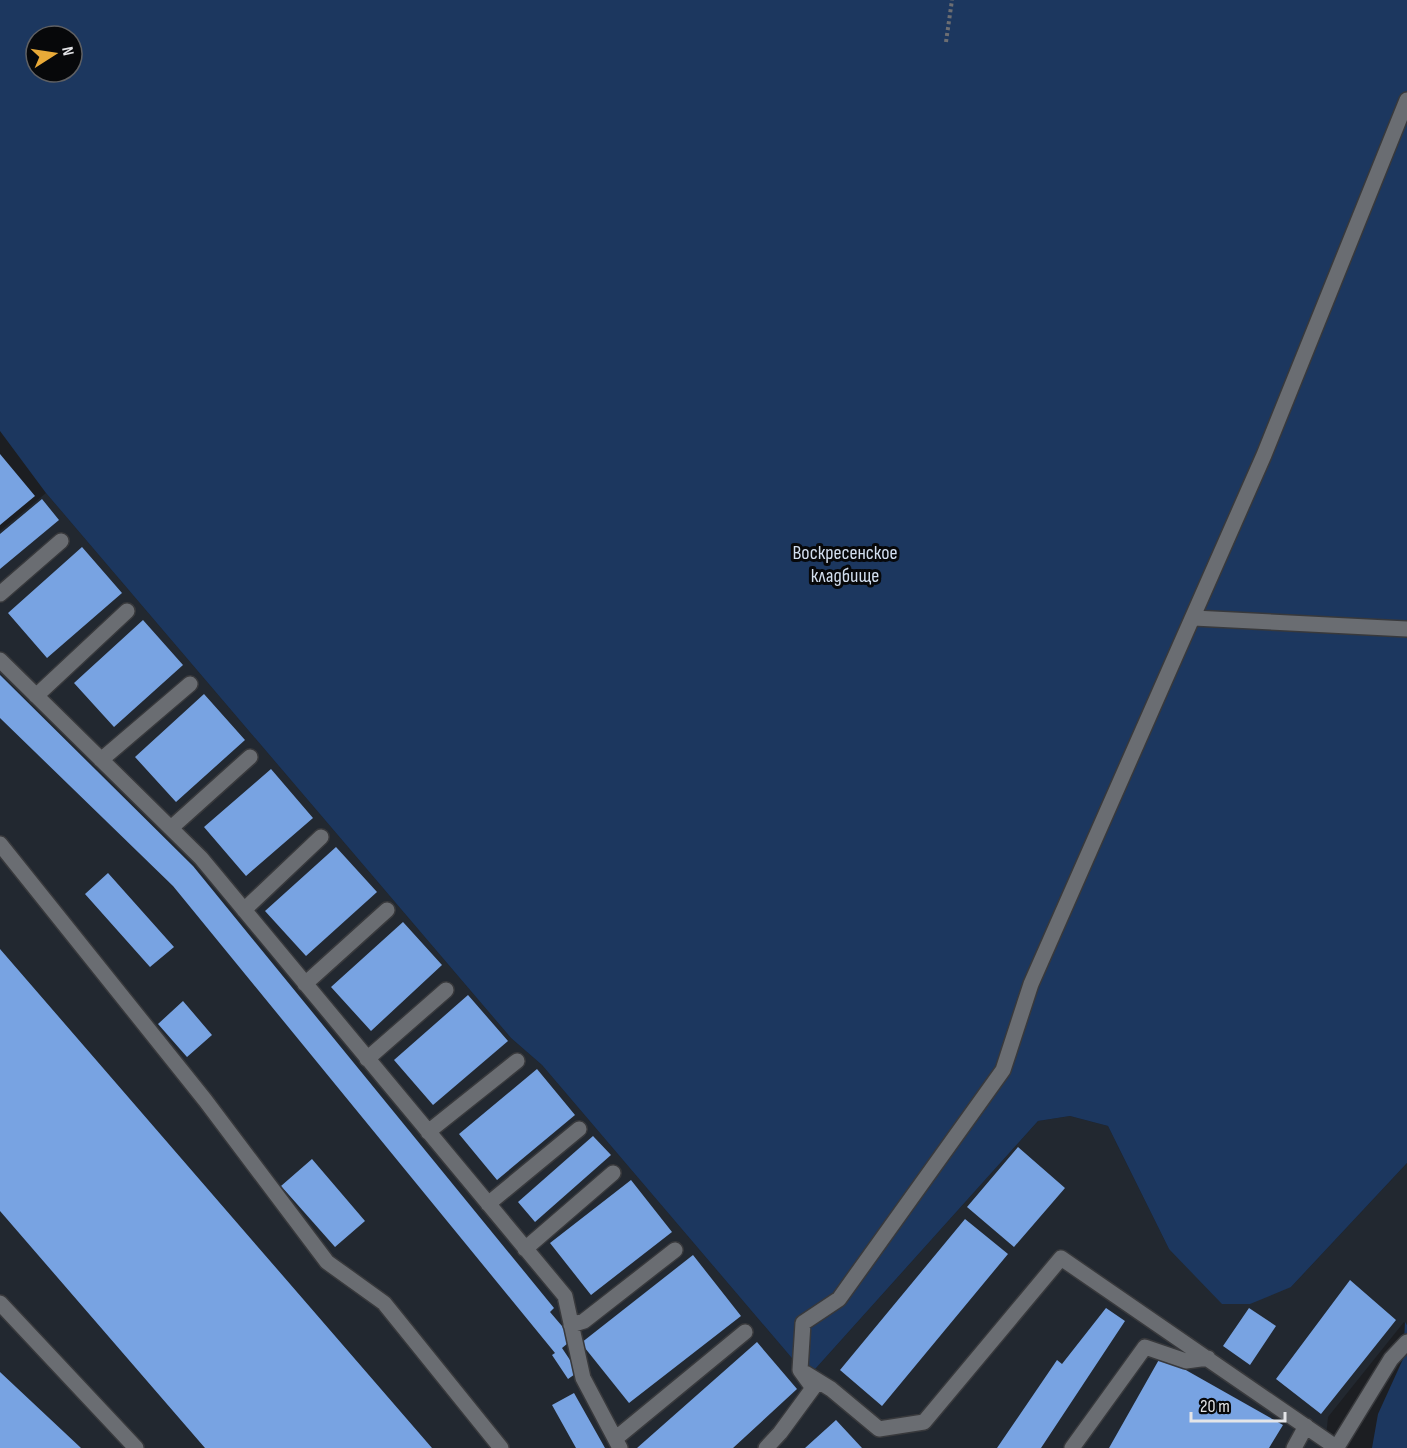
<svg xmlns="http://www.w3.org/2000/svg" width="1407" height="1448" font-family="'Sofia Sans Condensed',sans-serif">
	<rect width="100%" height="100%" fill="#1c1e22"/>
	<path fill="#222830" d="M46,493l465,545 31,27 266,312 230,-256 32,-5 38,10 61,123 122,38 116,-124v162l-3,-3 -76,95 -3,31h-1325v-917z"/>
	<path fill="#1c375f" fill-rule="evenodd" d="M0,0h1407v1163l-116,124 -41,17h-28l-53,-55 -61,-123 -38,-10 -32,5 -230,256 -266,-312 -31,-27 -465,-545 -46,-62zM36,36h36v36h-36z
		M1405,1322l2,3v123h-35l6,-34 25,-55z"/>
	<path fill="#78a3e2" d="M0,454l35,42 -35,29z
		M42,499l17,21 -59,49v-35z
		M82,547l40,46 -75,65 -39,-45z
		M143,620l40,45 -69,62 -40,-44z
		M0,675l193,191 361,442 -4,4 23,27 -11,9 16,24 -10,7 -16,-24 3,-2 -382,-467 -173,-168z
		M204,694l41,46 -69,62 -41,-45z
		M271,769l42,49 -67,58 -42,-49z
		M336,847l41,45 -71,64 -41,-45z
		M108,873l66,74 -24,20 -65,-73z
		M403,922l39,43 -71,66 -40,-44z
		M0,949l432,499h-227l-205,-237z
		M468,995l40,46 -75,64 -39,-45z
		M183,1001l29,34 -25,22 -29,-33z
		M537,1069l38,46 -78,65 -38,-46z
		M593,1136l18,19 -76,67 -17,-20z
		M1018,1147l47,41 -51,59 -47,-40z
		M312,1159l53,62 -30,26 -54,-61z
		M631,1180l41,52 -81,63 -41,-52z
		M965,1219l43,35 -126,152 -42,-36z
		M693,1255l48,61 -112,87 -48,-60z
		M1350,1280l46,40 -75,94 -45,-35z
		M1106,1308l19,13 -84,127h-44l60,-88 5,4z
		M1249,1308l27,18 -26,39 -27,-19z
		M757,1342l40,47 -64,59h-96z
		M1161,1356l122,69 -14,23h-160z
		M0,1372l81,76h-81z
		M574,1393l31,55h-29l-24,-43z
		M836,1420l26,28h-57z"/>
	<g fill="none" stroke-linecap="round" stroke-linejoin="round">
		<g stroke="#38393c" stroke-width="18">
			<path id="service" d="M0,594l61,-53
				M1194,618l213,11
				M0,660l201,198 364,438 18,82 37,70
				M36,696l91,-85
				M101,760l89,-76
				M171,828l79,-71
				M0,844l205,256 122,162 57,41 117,145
				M244,910l77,-73
				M305,984l82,-74
				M367,1059l79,-69
				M428,1132l89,-71
				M488,1204l91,-75
				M525,1249l88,-76
				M0,1303l136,145
				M571,1325l13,-4 91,-71
				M805,1373l26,16 48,40 45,-7 137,-164 276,190
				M615,1439l130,-107
				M1337,1447l54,-88 16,-17
				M766,1448l14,-15 33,-45 -13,-18 3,-47 36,-24 164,-229 28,-86 233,-529 143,-355
				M1072,1448l73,-101 41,14 22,-3
				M1294,1448l12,-22"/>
		</g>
		<path stroke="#6d6e72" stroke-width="4" stroke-dasharray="3 3" stroke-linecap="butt" d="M946,42l6,-42"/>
		<use href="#service" stroke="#6a6d72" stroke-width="15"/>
	</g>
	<g text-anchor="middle" stroke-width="6" stroke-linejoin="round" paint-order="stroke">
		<g font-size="20" fill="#d2deef" stroke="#07080a">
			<text x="845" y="559">Воскресенское<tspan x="845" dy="23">кладбище</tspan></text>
		</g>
	</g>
	<g transform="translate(54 54) rotate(78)"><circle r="28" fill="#07080a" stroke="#5f6063" stroke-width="1.5"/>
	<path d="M0-4.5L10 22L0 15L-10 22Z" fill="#e9aa38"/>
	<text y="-9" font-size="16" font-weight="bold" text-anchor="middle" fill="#e4e5e8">N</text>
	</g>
	<path d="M1191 1412v9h94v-9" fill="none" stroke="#e4e5e8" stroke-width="3"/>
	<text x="1200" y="1412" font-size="18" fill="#e4e5e8" stroke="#07080a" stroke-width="4.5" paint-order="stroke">20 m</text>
</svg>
